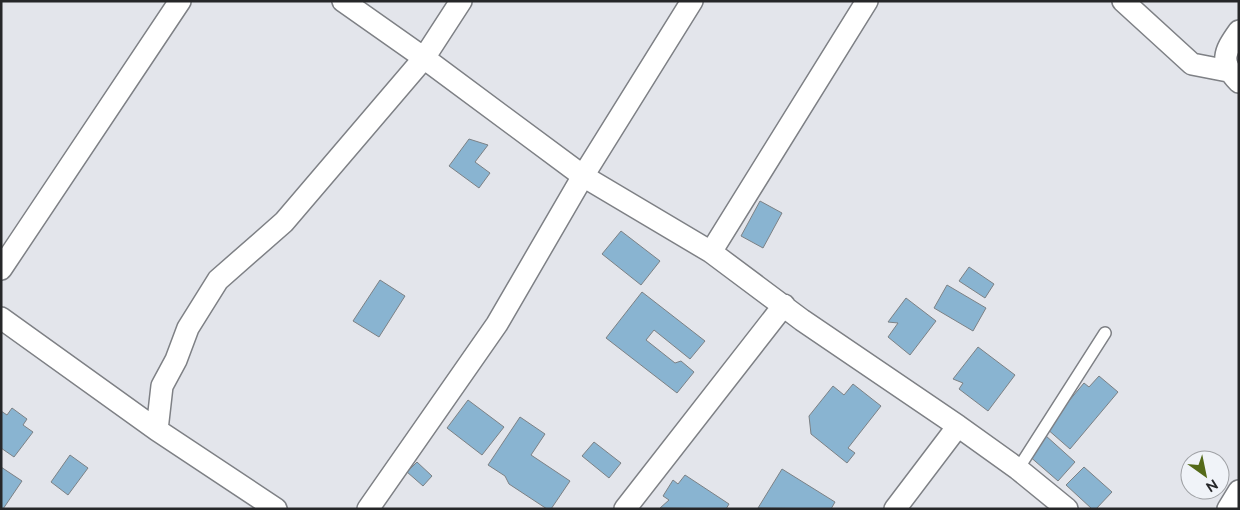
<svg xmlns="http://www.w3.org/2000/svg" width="1240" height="510" font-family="Raleway,sans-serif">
	<rect width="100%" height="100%" fill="#e3e5eb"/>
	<path fill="#89b4d1" stroke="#7c8185" d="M469,139l19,6 -13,17 15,11 -11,15 -30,-22z
		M760,201l22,12 -19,35 -22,-12z
		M621,231l39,30 -19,24 -39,-31z
		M969,267l25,17 -9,14 -26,-17z
		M380,280l25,16 -26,41 -26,-16z
		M947,285l39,23 -13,23 -39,-23z
		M642,292l63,49 -15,18 -36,-29 -8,10 29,23 6,-2 13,11 -17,21 -71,-55z
		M906,298l30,23 -26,34 -22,-18 10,-14 -10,-1z
		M978,347l37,28 -27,36 -29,-22 4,-6 -10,-4z
		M1099,376l19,16 -48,57 -24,-21 38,-45 5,4z
		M853,384l28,22 -33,42 7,5 -8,10 -36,-29 -2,-18 24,-30 11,9z
		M468,400l36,27 -22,28 -35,-27z
		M12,408l15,11 -4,6 10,7 -19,25 -13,-9v-37l6,4z
		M520,417l25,17 -14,21 39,26 -19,28h-4l-38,-25 -4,-8 -17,-11z
		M1045,435l30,27 -17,19 -30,-26z
		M594,442l27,21 -12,15 -27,-22z
		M70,455l18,13 -20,27 -17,-13z
		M417,462l15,14 -9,10 -16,-14z
		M1,467l21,14 -19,28h-2z
		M1084,467l28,25 -16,17h-4l-26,-24z
		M782,469l53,33 -4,7 -73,-1z
		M685,475l44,29 -3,5 -66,-1 9,-8 -6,-4 10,-16 5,4z"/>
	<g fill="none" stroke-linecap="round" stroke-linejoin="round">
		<g stroke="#7e8085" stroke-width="14">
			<path id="lane" d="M1018,469l87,-136"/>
		</g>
		<g stroke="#7e8085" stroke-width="24">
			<path id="street" d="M343,1l81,57 159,118 128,76 91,68 156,106 60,43 49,40
				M1123,1l69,63 36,7
				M1239,31c-15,21 -20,31 0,51
				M711,252l156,-251
				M1,269l179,-268
				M1,318l156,112 119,79
				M157,430l5,-44 14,-26 12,-32 30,-48 66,-58 140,-164 37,-57
				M368,509l129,-185 86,-148 109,-175
				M625,509l159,-204
				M895,509l63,-83
				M1228,509l11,-18"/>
		</g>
		<use href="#lane" stroke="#fff" stroke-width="11"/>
		<use href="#street" stroke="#fff" stroke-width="21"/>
	</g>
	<rect width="1240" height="510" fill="none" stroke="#262729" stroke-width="5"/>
	<g transform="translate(1205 475) rotate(147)"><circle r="24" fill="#f0f3f8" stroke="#9fa1a5"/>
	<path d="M0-4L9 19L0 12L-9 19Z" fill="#546a19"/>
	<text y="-8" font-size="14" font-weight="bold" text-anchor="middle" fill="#262729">N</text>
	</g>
</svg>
